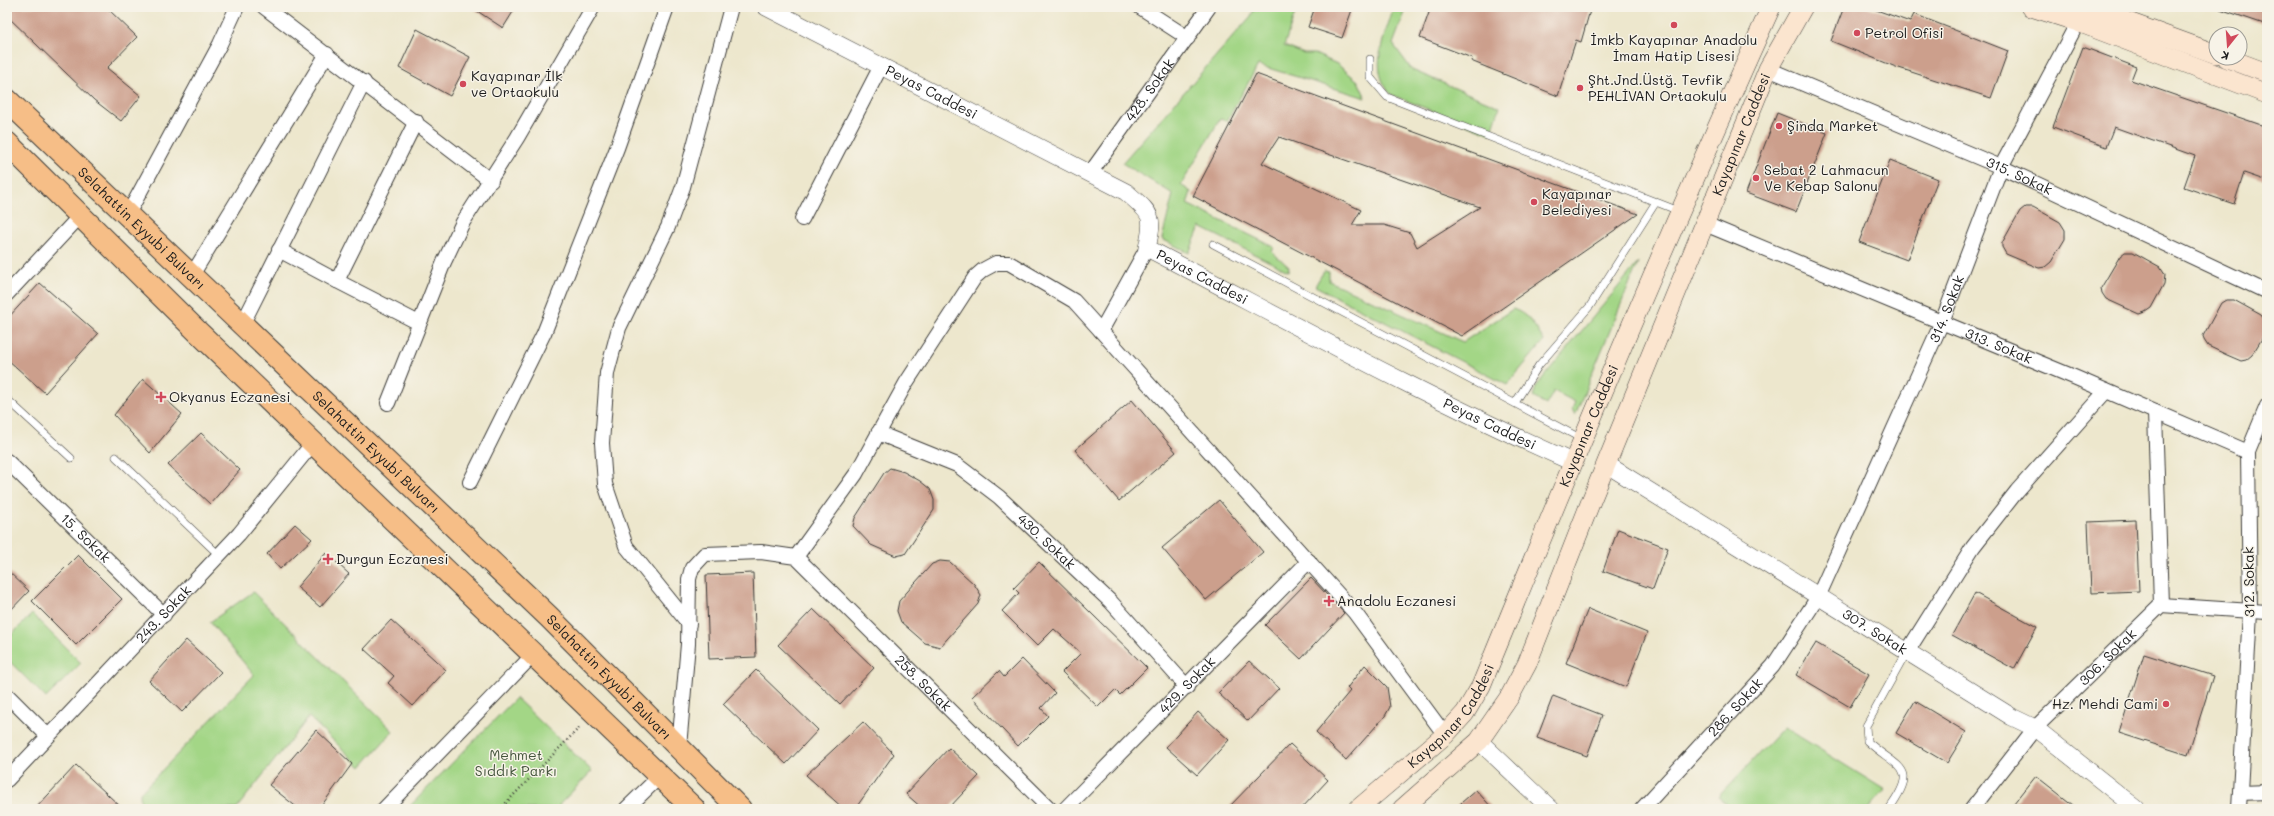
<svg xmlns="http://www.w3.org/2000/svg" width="2274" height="816" font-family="Mali,sans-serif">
	<rect width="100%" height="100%" fill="#f7f3e8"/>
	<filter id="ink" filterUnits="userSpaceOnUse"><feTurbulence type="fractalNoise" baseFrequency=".025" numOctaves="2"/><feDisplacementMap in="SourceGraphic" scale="8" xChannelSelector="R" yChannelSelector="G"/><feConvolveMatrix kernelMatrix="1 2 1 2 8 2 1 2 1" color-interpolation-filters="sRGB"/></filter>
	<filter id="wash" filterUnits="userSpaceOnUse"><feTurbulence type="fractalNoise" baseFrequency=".012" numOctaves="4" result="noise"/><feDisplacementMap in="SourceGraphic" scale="16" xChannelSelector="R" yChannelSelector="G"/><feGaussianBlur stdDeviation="0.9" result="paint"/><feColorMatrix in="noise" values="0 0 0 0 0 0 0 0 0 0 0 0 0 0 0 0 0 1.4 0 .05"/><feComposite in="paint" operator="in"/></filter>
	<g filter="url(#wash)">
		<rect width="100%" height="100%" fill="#ede7cd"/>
		<path fill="#a3d686" stroke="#607951" d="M1255,7h42l-13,39 20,8h11l22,10 21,17 8,17 -108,-33 -31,56 -7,-2 -39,66 10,7 -4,12 87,43 -2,5 17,15 -1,4 -88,-44 -11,26 -27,-14 11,-45 -51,-31 129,-147z
			M1394,7h13l-14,37 19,26 88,37 -9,27 -99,-39c-25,-25 -7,-59 2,-88z
			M1638,263l-63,152 -3,-6 3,-7 -21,-11 -8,14 -13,-8 3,-10 9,-12z
			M1324,271l5,1v9l134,61 50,-33c16,5 23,19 31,32l-37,44 -192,-99z
			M253,592l140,139 -32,36 -52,-50 -73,92h-95l-1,-16 114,-118 -44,-53z
			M32,614l49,49 -35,35 -39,-39v-20z
			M516,698l76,73 -33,34 3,4h-155z
			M1784,727l101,63 -16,19h-136l-15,-12z"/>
		<g id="blocks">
			<path fill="#cc9f8c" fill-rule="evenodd" d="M7,7h99l31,30 -30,31 34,28 -20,25 -27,-21 -87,-84z
				M471,7h45l-13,21z
				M1315,7h38l-11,31 -34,-11z
				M1431,7h160l-10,35 -5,-2 -18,56 -87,-35 1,-3 -52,-20z
				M1844,7h24l42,15 4,-8 94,37 -17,47 -95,-31 -65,-26z
				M2220,7h47v18l-47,-16z
				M417,29l53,28 -20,39 -51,-28z
				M2083,47l53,20 -5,13 136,47v54l-23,-8 -10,31 -50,-17 11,-31 -81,-29 -8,20 -53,-20z
				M1256,74l382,140 -176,122 -269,-140zM1279,137l201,70 -63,40 -7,-14 -26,-8h-32l9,-15 -99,-47z
				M1777,113l50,20 -31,79 -50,-19z
				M1890,160l48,19 -31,81 -48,-18z
				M2025,207h8l27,15 5,8v9l-14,23 -6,5 -6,1 -33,-14 -4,-7v-4l18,-32z
				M2125,252h8l27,15 5,8 -1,9 -13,24 -6,4 -6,2 -33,-15 -4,-6 -1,-5 19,-32z
				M40,283l58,51 -53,59 -38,-34v-40z
				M2226,300h8l27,15 6,8 -1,9 -14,23 -6,5 -5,1 -14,-6 -19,-9 -4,-6 -1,-4 18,-33z
				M143,379l39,35 -32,39 -36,-38z
				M1132,400l44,52 -57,49 -44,-51z
				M201,433l39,37 -30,34 -42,-39z
				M890,468l14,4 16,9 10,8 4,11v10l-29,44 -9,2 -25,-11 -18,-19 2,-8 29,-45z
				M1219,500l44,52 -57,48 -44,-52z
				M2136,520l3,71 -48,2 -3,-71z
				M295,524l17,15 -32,30 -13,-15z
				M1618,529l50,19 -15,41 -50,-18z
				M326,553l23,21 -29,33 -23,-20z
				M78,555l44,44 -46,46 -44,-44z
				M940,561l10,1 24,22 7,11 -3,9 -38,43 -15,-4 -24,-21 -4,-11 2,-10 33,-37z
				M1039,562l108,106 -27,27 -5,-5 -17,17 -36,-35 19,-19 -27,-24 -17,17 -35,-35 17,-18 -5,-5z
				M7,570l22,21 -22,23z
				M753,573l3,84 -47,2 -3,-84z
				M1311,578l33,35 -43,46 -36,-34z
				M1975,593l62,34 -23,42 -62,-34z
				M813,609l61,59 -34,36 -62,-59z
				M1588,609l59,24 -21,54 -60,-24z
				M391,620l55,50 -33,36 -25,-23 6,-7 -30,-27z
				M186,640l35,32 -39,40 -33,-31z
				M1816,643l53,31 -19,33 -54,-32z
				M2144,654l69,22 -25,79 -69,-22z
				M1022,659l33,34 -14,15 7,8 -30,30 -46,-49 27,-26 5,6z
				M1249,661l30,27 -31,33 -30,-28z
				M1365,665l22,22 3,20 -5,9 -39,44 -30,-28 34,-41 -3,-3z
				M756,670l62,60 -32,34 -63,-60z
				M1553,696l49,19 -15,41 -50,-18z
				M1915,701l51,31 -19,31 -51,-30z
				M1198,712l31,28 -32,35 -31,-28z
				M863,722l31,32 -39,55h-11l-38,-34z
				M316,730l36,34 -33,45h-20l-30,-24z
				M1290,744l38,36 -27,29h-74z
				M949,748l30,28 -31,33h-25l-17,-15z
				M76,765l47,44h-88z
				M2036,776l42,33h-68z
				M1476,790l17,19h-39z"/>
		</g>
	</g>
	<g filter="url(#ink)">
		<use href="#blocks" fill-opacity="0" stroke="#3b3a37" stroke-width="1"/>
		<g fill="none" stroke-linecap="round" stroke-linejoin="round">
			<g stroke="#3b3a37" stroke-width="8">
				<path id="service" d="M1370,59v18l17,20 292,114
					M1213,244l369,195
					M7,399l64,59
					M1515,403l24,-38 51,-59 66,-104
					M116,457l103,98
					M1889,809c31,-43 10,-39 -22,-68l-1,-15 41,-74"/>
			</g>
			<g stroke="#3b3a37" stroke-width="16">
				<g id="minor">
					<path d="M264,7l227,174"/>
					<path d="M1140,7l48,31"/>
					<path id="s1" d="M1768,69l233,98 266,125"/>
					<path d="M416,121l-79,160 82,42"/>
					<path id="s2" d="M1091,172l118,-165"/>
					<path d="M128,214l92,-170 17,-37"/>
					<path d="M802,219l79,-153"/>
					<path id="s3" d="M1705,224l369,153 174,75"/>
					<path d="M279,250l58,31"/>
					<path d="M192,275l135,-221"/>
					<path d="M7,294l73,-78"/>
					<path d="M243,323l121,-241"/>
					<path d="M1101,331l46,-83"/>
					<path d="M388,403l56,-141 19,-40 54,-84 76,-131"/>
					<path d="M2155,412l6,193"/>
					<path id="s4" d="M878,433l79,32 42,32 112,105 76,85"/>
					<path id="s5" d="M7,461l157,154"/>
					<path d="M470,482l74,-149 73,-185 50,-141"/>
					<path id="s6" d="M796,557l254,252"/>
					<path d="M689,624l-63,-78 -21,-62 -3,-41 3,-41 2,-29 12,-45 49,-101 15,-40 48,-180"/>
					<path d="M1907,652l66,-105 44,-56 89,-100"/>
					<path d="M7,695l41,41"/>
					<path d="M679,747l9,-103 1,-65 3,-11 13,-14 56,-2 35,5 60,-83 50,-91 69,-106 8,-7 13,-7h13l65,38 281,312 90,122"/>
					<path id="s7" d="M7,780l232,-246 74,-91"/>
					<path d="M2240,793l27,-1"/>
					<path d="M384,809l150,-155"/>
					<path d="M626,809l33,-32"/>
					<path id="s8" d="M1065,809l244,-248"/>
					<path id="s9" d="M1642,809l131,-143 45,-69 124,-275 59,-155 77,-145"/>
					<path id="s10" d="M1972,809l63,-81 126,-123 106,7"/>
					<path d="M2239,809l11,-197 -2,-160 19,-46"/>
				</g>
			</g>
			<g stroke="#3b3a37" stroke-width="18">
				<g id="tertiary">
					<path id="s11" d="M766,7l360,185c25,22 29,22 21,56 141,73 280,150 425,214"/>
					<path id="s12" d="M1606,464l406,253 23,11 102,81"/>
					<path d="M1479,741l72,68"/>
				</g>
			</g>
			<g stroke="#3b3a37" stroke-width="20">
				<g id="secondary">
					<path d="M2031,7l47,15 189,72"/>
					<path d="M2087,7l129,47"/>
					<path d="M2227,58l40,15"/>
					<path id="s13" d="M1358,809l87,-74 20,-22 16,-27c93,-228 188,-454 290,-679"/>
					<path id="s14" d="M1402,809l77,-68 31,-45 17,-32 64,-163 177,-432 35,-62"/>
				</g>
			</g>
			<g stroke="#3b3a37" stroke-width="24">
				<g id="primary">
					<path id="s15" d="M7,100l542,517 191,192"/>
					<path d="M7,143l191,189 496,477"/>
				</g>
			</g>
			<path stroke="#3b3a37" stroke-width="2.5" stroke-dasharray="1 3" stroke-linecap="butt" d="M500,809l81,-83"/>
			<use href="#service" stroke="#fff" stroke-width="7"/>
			<use href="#minor" stroke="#fff" stroke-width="14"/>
			<use href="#tertiary" stroke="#fff" stroke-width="17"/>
			<use href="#secondary" stroke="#fbe5cf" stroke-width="19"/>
			<use href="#primary" stroke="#f6be87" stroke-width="22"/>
		</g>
	</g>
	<g fill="#d1495b" stroke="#f7f3e8" stroke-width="1.5">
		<circle cx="1674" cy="25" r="4"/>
		<circle cx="1857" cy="33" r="4"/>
		<circle cx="463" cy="84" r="4"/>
		<circle cx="1580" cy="88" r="4"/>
		<circle cx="1779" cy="126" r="4"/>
		<circle cx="1756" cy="178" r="4"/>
		<circle cx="1534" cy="202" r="4"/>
		<path d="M159 391h4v4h4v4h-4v4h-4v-4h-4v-4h4z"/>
		<path d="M326 553h4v4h4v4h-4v4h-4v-4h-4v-4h4z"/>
		<path d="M1327 595h4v4h4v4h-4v4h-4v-4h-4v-4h4z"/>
		<circle cx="2166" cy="704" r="4"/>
	</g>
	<g text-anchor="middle" stroke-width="3" stroke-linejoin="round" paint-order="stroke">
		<g font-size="14" fill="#1c1c1c" stroke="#f7f3e8" text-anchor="start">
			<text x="1865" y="38">Petrol Ofisi</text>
			<text x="1674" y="45" text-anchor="middle">İmkb Kayapınar Anadolu<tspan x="1674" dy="16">İmam Hatip Lisesi</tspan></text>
			<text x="471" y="81">Kayapınar İlk<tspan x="471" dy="16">ve Ortaokulu</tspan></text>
			<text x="1588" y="85">Şht.Jnd.Üstğ. Tevfik<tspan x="1588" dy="16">PEHLİVAN Ortaokulu</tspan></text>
			<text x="1787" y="131">Şinda Market</text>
			<text x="1764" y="175">Sebat 2 Lahmacun<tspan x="1764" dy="16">Ve Kebap Salonu</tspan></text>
			<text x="1542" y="199">Kayapınar<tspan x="1542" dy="16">Belediyesi</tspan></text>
			<text x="169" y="402">Okyanus Eczanesi</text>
			<text x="336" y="564">Durgun Eczanesi</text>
			<text x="1337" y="606">Anadolu Eczanesi</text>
			<text x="2158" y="709" text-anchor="end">Hz. Mehdi Cami</text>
		</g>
		<g font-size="14" fill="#1c1c1c" stroke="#f7f3e8">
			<text dy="5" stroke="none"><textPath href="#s2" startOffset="101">428. Sokak</textPath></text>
			<text dy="5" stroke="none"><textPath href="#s11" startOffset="186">Peyas Caddesi</textPath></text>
			<text dy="5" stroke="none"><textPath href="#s14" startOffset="765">Kayapınar Caddesi</textPath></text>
			<text dy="5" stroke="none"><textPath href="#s1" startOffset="273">315. Sokak</textPath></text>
			<text dy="5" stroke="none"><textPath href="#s15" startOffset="186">Selahattin Eyyubi Bulvarı</textPath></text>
			<text dy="5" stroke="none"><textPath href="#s11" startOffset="533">Peyas Caddesi</textPath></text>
			<text dy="5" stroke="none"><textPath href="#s9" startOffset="592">314. Sokak</textPath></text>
			<text dy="5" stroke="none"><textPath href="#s3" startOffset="318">313. Sokak</textPath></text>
			<text dy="5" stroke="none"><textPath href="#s11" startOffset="856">Peyas Caddesi</textPath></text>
			<text dy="5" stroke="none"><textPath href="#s13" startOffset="457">Kayapınar Caddesi</textPath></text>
			<text dy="5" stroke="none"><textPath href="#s15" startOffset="510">Selahattin Eyyubi Bulvarı</textPath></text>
			<text dy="5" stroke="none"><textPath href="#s5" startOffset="110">15. Sokak</textPath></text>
			<text dy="5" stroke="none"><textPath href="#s4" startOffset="203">430. Sokak</textPath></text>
			<text transform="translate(2249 582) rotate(-91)" y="5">312. Sokak</text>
			<text dy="5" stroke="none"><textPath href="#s7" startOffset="228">243. Sokak</textPath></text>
			<text dy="5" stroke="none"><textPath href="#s12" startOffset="317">307. Sokak</textPath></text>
			<text dy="5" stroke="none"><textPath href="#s10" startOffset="204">306. Sokak</textPath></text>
			<text dy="5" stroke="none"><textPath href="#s15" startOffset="834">Selahattin Eyyubi Bulvarı</textPath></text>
			<text dy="5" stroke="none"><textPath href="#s6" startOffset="179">258. Sokak</textPath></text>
			<text dy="5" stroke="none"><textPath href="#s8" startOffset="174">429. Sokak</textPath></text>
			<text dy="5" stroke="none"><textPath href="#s9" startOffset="138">286. Sokak</textPath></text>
			<text dy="5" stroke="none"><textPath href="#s13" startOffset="133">Kayapınar Caddesi</textPath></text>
		</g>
		<g font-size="14" fill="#44543c" stroke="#f7f3e8">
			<text x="516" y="760">Mehmet<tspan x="516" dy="16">Sıddık Parkı</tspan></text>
		</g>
	</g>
	<rect width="2274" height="816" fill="none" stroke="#f7f3e8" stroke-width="24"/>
	<g transform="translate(2228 46) rotate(197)"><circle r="19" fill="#f7f3e8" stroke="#9f9d96"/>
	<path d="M0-3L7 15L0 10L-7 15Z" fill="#d1495b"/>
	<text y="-6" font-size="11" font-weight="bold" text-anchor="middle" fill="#1c1c1c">K</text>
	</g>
</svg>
